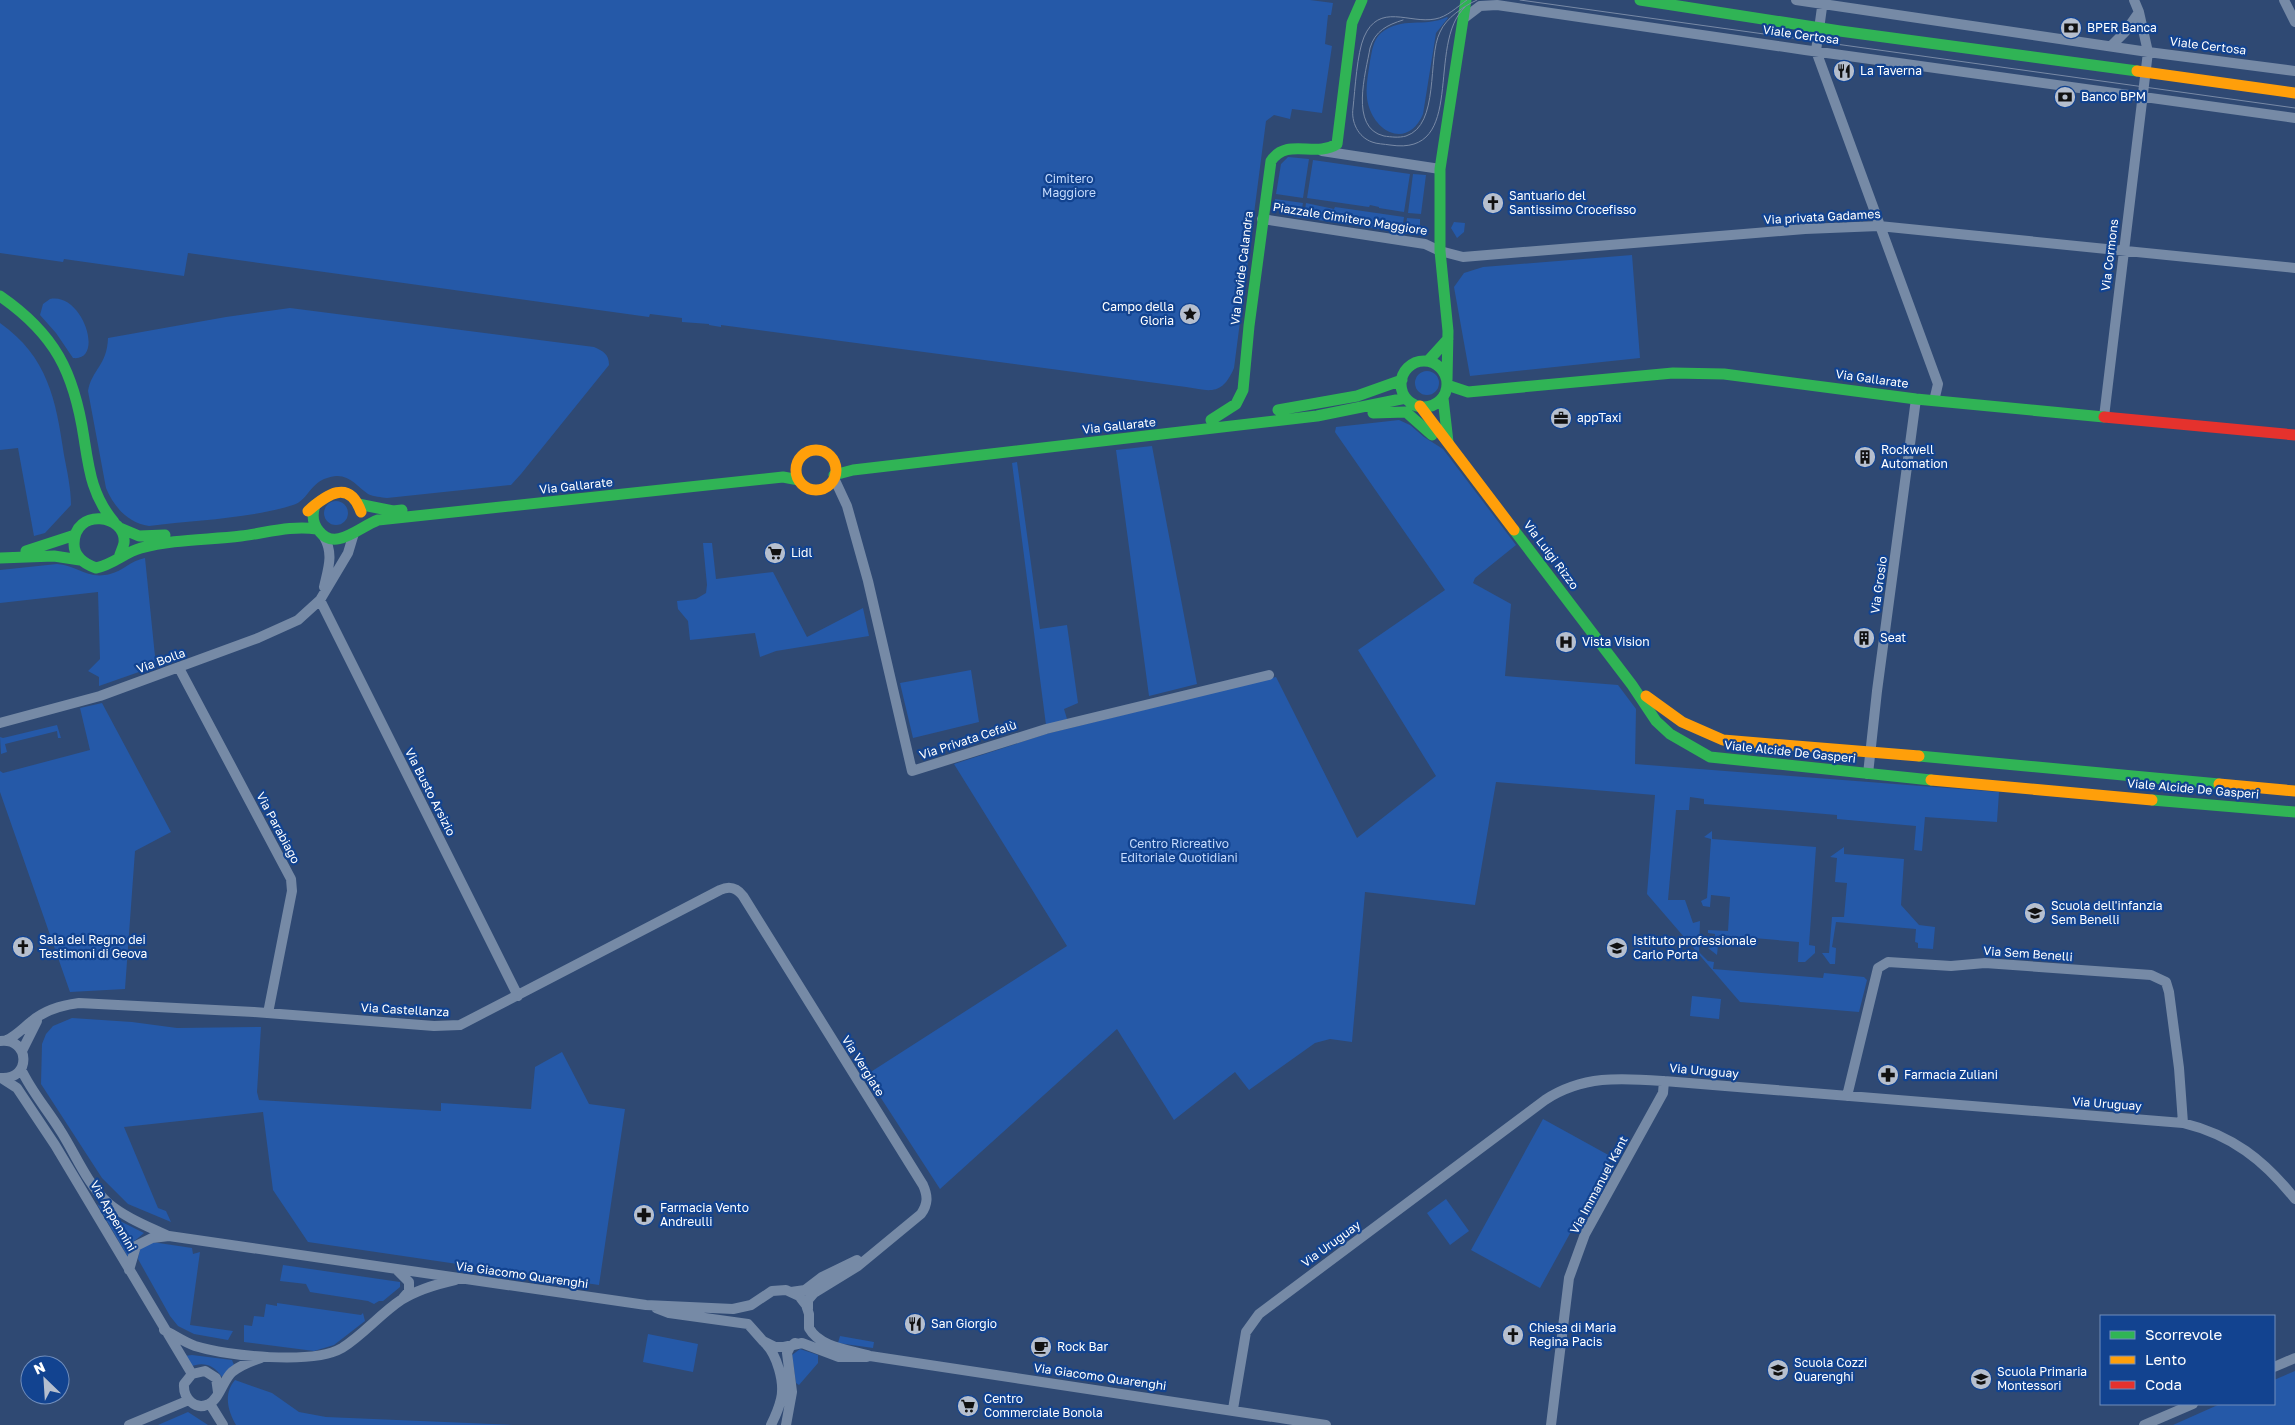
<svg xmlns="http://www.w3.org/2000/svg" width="2295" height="1425" font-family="'Golos Text',sans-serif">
	<rect width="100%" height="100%" fill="#2f4973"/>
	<path fill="#2559a8" d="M0,0h1310l23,3 -2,12h-3l-3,29 7,2 -10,67 -30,-4 -2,10 -16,-4 -8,6 -32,247c-12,28 -24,23 -48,19l-465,-62v2l-12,-2v-1l-27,-2v-4l-32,-4 -1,3 -461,-64 -4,23 -120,-17 -1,3 -63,-9z
		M1447,17l1,1 -12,15 -13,81c-14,33 -45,21 -54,-7 -5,-15 -1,-31 1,-46 2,-10 3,-21 11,-28 20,-17 44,-5 66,-16z
		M1288,157l21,2 -6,39 -27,-4 5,-30z
		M1313,160l97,14 -6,38 -25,-4v-1l-9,-2 -1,2 -62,-9z
		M1413,174l13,1 -5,39 -13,-1z
		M1275,199l28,4 -3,15 -16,-4 -9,-7z
		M1306,203l28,6 1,-2 69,10 -2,15 -98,-14z
		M1407,218l13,1v15l-15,-1z
		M1454,222l11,1 -1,9 -7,6 -6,-10z
		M1632,255l8,103 -170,18 -16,-89 10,-14 19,-6z
		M50,299c33,-7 55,63 23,59l-17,-25 -16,-18 3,-11z
		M290,308l304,39c9,4 15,7 15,18l-88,109 -10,11 -124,13c-6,-1 -13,-1 -19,-4 -10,-7 -18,-19 -32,-18 -27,3 -26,24 -43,29 -44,14 -98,15 -144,21 -21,-3 -35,-19 -43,-38l-18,-97c4,-22 19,-25 20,-53l118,-21z
		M0,323c48,34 56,77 64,132 3,16 7,33 7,50l-26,28 -11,3 -16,-88 -18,2z
		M1415 383a12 12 0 1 1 24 0a12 12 0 1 1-24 0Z
		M1399,420l11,5 14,12 19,12 73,96 -41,33 -2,5 38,21 -6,72 113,9 18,24 -1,55 364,28 -2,30 -72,-5 -3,34 -8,-1 2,-24 -79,-7v-4l-133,-11v-5l-14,-2 -1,13h-13l-8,90h17l8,23 7,-2 -1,31 9,9 6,1 -1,7 110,9 1,-5 40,4 3,3 -8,32 -119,-10 -93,-108 8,-99 -159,-13 -21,123 -110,-13 -13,150 -22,-3 -15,4 -66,47 -14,-18 -61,48 -57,-91 -177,160 -74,-114 201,-129 -113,-182 92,-30 230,-57 81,161 79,-62 -78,-126 87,-60 -110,-158 1,-5z
		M1152,446l45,238 -48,12 -33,-246z
		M1017,462l23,167 27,-4 11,78 -14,6 3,10 -21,6 -34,-262z
		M324 513a12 12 0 1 1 24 0a12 12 0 1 1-24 0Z
		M703,543h9l4,36 57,-7 34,65 56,-29 6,28 -93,15 -16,6 -5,-24 -65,7 -2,-19 -10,-12 -1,-8 19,-2 10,-6 1,-8z
		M145,558l11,108 -57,20v-9l-11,-6 12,-12 -2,-67 -98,11v-33l57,-6c20,1 30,16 53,10 13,-3 20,-13 35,-16z
		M971,670l8,52 -66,16 -13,-55z
		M102,703l69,129 -36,19 -10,138 -55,3 -70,-200v-21l3,2 87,-23 -10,-42z
		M57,725l4,13h-3l-1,-7 -52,13 2,8 -6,2 -1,-17 3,1z
		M1712,831v8l104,8 -7,98 6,1v7l-10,9h-7l1,-20 -80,-7 -2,20 -9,-7 6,-1 1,-13 -7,-1v-3l20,1 2,-34 -19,-2 -1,12 -7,-1 -2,-5 6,-3 4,-59 -7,-2z
		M1844,847v7l60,5 -3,46 18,20 16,2 -2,22 -15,-1v-5l-3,-1 1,-13 -80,-7 -4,25 4,1 -1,16h-5l-8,-11h7l3,-36h12l3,-34 -12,-1 2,-24 -7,-1z
		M1692,996l29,3 -2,20 -29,-3z
		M72,1018l60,4 45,6 84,-1 -4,65 2,8 182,11v-8l90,6 4,-42 27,-15 27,52 36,5 -26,176 -291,-43 -35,-52 -10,-78 -139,15 34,81 8,3 5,11 -43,-18 -26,-26 -61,-94 1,-40 4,-10 7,-8z
		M1543,1119l69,38 -72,131 -69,-38z
		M1446,1199l23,32 -19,14 -23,-32z
		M97,1204l23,17 24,12 -12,10 -4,14z
		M152,1242l40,6 1,6 7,-2 -10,73 43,6 -5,9 -34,-6 -16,-8 -8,-10 -32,-57 2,-10z
		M283,1265l117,17v5l-17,14h-4l-5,3 -6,-3 -58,-9 -4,-8 -26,-3z
		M277,1303l84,12 2,-2 2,8 -31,24 -20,6 -70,-9v-17l8,1 2,-10 10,1 2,-13 11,2z
		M648,1334l50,10 -5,28 -50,-10z
		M840,1336l34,6 -1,6 -35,-5z
		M800,1349l18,6v8l-19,22 -3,-2 -4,-28z
		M192,1355l40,5 2,5 -12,12c-8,-12 -19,-16 -32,-10l-6,-11z
		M2295,1371v54h-122l47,-21h54v-24z
		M235,1380l37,13 27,19 27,5 187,8h-277c-8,-14 -13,-31 -1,-45z
		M188,1412l20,13h-50z"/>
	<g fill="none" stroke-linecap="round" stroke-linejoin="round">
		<path stroke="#768aa6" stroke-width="10" d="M1796,0l352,52 147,19
			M1823,0l-7,51 122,333 -4,17
			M2284,0l11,22
			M1463,19l17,-13 17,-1 308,45 490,68
			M2111,46l14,-14 14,-20
			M1322,151l118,18
			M1262,219l163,25 15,7 23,6 342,-28 74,-3 416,42
			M2104,417l44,-365 -9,-40 -5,-12
			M834,478l13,28 21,75 44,190 134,-42 223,-54
			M324,587c4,-18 10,-33 0,-50
			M320,600l198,396
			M179,668l112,211 1,12 -24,122
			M0,723l100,-27 158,-58 40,-18 22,-20 28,-47 6,-20
			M1868,774l9,-83 39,-292
			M7,1040c10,-5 16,-12 25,-19 13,-11 31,-16 47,-18l175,9 180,14 26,-1 260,-135c9,-4 16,-3 23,6l180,289c5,11 5,19 -2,29l-63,52 -44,27 -6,7v9
			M0,1041c30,-4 32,39 1,37
			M22,1051l15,-30
			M21,1069c10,22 26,40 39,61 15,23 27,54 48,73 18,15 39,23 60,33
			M3,1079l14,9 38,57 137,229
			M1847,1096l31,-128 10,-6 63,4 34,-3 166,12 15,7 3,10 10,76 4,55
			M129,1270l7,-24 16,-8 17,-2 477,69 87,4 18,-4 21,-14 14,-1 13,6 7,9 3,9v14c11,20 42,22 61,28l456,69
			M397,1270l12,12v9l-6,7
			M791,1292l14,-2 17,-13 35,-17
			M656,1308l13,5 79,11 15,17 12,6h9l18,-4 37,14h28
			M164,1330c10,5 20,12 31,16 32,10 118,19 147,2 21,-13 38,-34 59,-48 16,-10 36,-16 54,-20
			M765,1343c12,12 20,39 16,56 -2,9 -6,18 -10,26
			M2274,1367l21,-9
			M218,1392l-2,-14 -11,-7 -13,3 -8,10c-1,14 11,27 25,20 11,-6 14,-24 23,-32 9,-7 19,-11 29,-14
			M210,1404l13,21
			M1233,1409l13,-77 13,-18 286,-214c38,-25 76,-22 119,-19l519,42c49,12 81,37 112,76
			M129,1425l60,-25
			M786,1425l6,-33 -5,-39 3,-6 5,-4
			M1551,1425l18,-147 16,-44 78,-141 1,-12
			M2144,1425l49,-21"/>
		<path stroke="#30b455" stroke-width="11" d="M1640,0l200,31 297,40
			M0,296c55,38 74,76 84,142 5,32 8,58 30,84
			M1428,361l20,-22
			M1401 384a23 23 0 1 1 46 0a23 23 0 1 1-46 0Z
			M1447,380l1,-49 -8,-80v-82l26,-169
			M1447,385l21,7 205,-19 51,1 192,25 188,18
			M1443,398l5,44
			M1278,410l79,-14 45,-16
			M1373,413l33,-1 26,23
			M1211,420l25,-16 7,-14 6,-64 22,-165c16,-24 44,-3 66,-17l15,-121 10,-23
			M834,475l19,-5 464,-54 89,-18
			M358,504l35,7 9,-1
			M315,505c-3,9 -3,18 4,26 16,21 40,-4 59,-11l405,-43 16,3
			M120,528l19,8 26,-1
			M1514,530l118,155 24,36 14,13 40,23 221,23
			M26,551l49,-16
			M0,558l54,-2 26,4
			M119,558c1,-5 4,-10 5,-15 3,-29 -50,-36 -50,1 0,13 11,20 22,24 17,-3 29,-16 45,-20 33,-9 67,-8 100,-12 25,-3 50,-11 76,-7
			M1919,756l300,28
			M2152,800l143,12"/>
		<path stroke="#ff9f0a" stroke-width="11" d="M2137,71l158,22
			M1420,406l94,124
			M796 470a20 20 0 1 1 40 0a20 20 0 1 1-40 0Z
			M308,511c18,-16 41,-33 53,1
			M1646,696l36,26 41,18 196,16
			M1931,780l221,20
			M2219,784l76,7"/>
		<path stroke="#e5322d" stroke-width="11" d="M2104,417l191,18"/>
		<path stroke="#798aa6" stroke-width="1" d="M1520,0l775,108
			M1465,7c-40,37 3,150 -75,138 -6,-1 -13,-1 -18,-3 -14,-5 -21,-20 -19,-34 2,-18 4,-55 11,-71 15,-35 45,-13 71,-18 12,-2 22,-12 32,-19
			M1403,20c-16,5 -28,11 -33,28 -4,24 -21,80 14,88 7,1 15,2 22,0 34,-11 21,-78 34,-104 6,-14 24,-26 37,-32"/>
	</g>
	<defs>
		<g id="bank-disc" transform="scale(1.125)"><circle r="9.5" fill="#b6bfce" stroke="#124390"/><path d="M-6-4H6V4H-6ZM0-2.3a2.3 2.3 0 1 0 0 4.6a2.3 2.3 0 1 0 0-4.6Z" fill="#111"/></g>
		<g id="restaurant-disc" transform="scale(1.125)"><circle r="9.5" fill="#b6bfce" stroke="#124390"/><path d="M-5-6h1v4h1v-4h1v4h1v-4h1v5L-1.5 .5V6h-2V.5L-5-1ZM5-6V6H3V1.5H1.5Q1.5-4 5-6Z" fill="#111"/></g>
		<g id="church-disc" transform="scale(1.125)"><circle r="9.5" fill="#b6bfce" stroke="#124390"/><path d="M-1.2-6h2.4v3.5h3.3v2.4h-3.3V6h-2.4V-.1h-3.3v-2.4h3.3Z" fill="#111"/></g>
		<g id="sight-disc" transform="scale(1.125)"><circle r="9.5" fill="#b6bfce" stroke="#124390"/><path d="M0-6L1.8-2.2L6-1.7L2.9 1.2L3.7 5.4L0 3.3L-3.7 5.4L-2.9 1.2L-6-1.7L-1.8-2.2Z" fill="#111"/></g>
		<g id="office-disc" transform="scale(1.125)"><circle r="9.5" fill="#b6bfce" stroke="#124390"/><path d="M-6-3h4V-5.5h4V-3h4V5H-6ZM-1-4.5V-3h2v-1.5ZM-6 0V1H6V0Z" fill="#111"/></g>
		<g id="building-disc" transform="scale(1.125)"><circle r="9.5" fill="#b6bfce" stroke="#124390"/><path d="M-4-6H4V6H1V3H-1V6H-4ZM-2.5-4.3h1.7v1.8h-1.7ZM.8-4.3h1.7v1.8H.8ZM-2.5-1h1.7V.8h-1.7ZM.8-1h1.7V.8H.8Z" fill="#111"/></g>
		<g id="supermarket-disc" transform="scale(1.125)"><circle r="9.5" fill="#b6bfce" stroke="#124390"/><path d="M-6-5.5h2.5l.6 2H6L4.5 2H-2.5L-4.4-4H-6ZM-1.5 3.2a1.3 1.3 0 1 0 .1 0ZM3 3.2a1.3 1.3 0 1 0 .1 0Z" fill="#111"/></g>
		<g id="hospital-disc" transform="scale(1.125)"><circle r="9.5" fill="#b6bfce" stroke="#124390"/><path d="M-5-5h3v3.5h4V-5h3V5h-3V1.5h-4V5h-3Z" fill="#111"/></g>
		<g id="school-disc" transform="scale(1.125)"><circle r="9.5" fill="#b6bfce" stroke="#124390"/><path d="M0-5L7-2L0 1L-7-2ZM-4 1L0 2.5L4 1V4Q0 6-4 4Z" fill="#111"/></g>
		<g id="pharmacy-disc" transform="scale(1.125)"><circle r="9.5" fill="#b6bfce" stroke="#124390"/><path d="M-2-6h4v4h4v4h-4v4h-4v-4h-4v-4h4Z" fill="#111"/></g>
		<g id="cafe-disc" transform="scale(1.125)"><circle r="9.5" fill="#b6bfce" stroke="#124390"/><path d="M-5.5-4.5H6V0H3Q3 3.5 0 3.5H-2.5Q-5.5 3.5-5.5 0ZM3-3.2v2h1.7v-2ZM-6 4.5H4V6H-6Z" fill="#111"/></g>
	</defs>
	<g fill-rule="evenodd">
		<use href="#bank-disc" x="2071" y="28"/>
		<use href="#restaurant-disc" x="1844" y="71"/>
		<use href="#bank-disc" x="2065" y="97"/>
		<use href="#church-disc" x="1493" y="203"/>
		<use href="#sight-disc" x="1190" y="314"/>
		<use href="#office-disc" x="1561" y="418"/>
		<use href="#building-disc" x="1865" y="457"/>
		<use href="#supermarket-disc" x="775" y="553"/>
		<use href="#building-disc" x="1864" y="638"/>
		<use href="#hospital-disc" x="1566" y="642"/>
		<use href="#school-disc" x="2035" y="913"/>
		<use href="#church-disc" x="23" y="947"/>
		<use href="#school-disc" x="1617" y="948"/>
		<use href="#pharmacy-disc" x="1888" y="1075"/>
		<use href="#pharmacy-disc" x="644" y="1215"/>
		<use href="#restaurant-disc" x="915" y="1324"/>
		<use href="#church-disc" x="1513" y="1335"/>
		<use href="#cafe-disc" x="1041" y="1347"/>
		<use href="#school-disc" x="1778" y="1370"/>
		<use href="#school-disc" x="1981" y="1379"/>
		<use href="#supermarket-disc" x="968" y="1406"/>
	</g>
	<g text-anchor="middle" stroke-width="4.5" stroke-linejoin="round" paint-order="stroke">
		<g font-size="12" fill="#fff" stroke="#124390" text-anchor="start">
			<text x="2087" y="32">BPER Banca</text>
			<text x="1860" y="75">La Taverna</text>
			<text x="2081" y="101">Banco BPM</text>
			<text x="1509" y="200">Santuario del<tspan x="1509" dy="14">Santissimo Crocefisso</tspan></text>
			<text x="1174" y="311" text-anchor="end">Campo della<tspan x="1174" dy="14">Gloria</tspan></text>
			<text x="1577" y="422">appTaxi</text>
			<text x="1881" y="454">Rockwell<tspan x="1881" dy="14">Automation</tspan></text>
			<text x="791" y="557">Lidl</text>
			<text x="1880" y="642">Seat</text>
			<text x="1582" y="646">Vista Vision</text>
			<text x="2051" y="910">Scuola dell'infanzia<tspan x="2051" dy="14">Sem Benelli</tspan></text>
			<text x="39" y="944">Sala del Regno dei<tspan x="39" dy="14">Testimoni di Geova</tspan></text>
			<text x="1633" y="945">Istituto professionale<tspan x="1633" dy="14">Carlo Porta</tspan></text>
			<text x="1904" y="1079">Farmacia Zuliani</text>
			<text x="660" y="1212">Farmacia Vento<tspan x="660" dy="14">Andreulli</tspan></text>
			<text x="931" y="1328">San Giorgio</text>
			<text x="1529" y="1332">Chiesa di Maria<tspan x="1529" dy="14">Regina Pacis</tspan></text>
			<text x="1057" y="1351">Rock Bar</text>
			<text x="1794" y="1367">Scuola Cozzi<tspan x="1794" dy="14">Quarenghi</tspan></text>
			<text x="1997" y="1376">Scuola Primaria<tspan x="1997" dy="14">Montessori</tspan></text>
			<text x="984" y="1403">Centro<tspan x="984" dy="14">Commerciale Bonola</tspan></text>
		</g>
		<g font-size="12" fill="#fff" stroke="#124390">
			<text transform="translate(1801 35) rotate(8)" y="4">Viale Certosa</text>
			<text transform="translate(2208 46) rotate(7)" y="4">Viale Certosa</text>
			<text transform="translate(1822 217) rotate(-3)" y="4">Via privata Gadames</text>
			<text transform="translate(1350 219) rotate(9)" y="4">Piazzale Cimitero Maggiore</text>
			<text transform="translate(2110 255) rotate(-83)" y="4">Via Cormons</text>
			<text transform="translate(1242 268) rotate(-83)" y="4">Via Davide Calandra</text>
			<text transform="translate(1872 379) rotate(8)" y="4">Via Gallarate</text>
			<text transform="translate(1119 426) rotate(-6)" y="4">Via Gallarate</text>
			<text transform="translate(576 486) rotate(-6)" y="4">Via Gallarate</text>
			<text transform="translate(1551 555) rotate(53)" y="4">Via Luigi Rizzo</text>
			<text transform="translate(1879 585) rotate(-82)" y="4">Via Grosio</text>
			<text transform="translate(161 661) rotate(-20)" y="4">Via Bolla</text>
			<text transform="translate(968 740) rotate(-18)" y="4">Via Privata Cefalù</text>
			<text transform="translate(1790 752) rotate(6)" y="4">Viale Alcide De Gasperi</text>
			<text transform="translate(2193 789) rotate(5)" y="4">Viale Alcide De Gasperi</text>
			<text transform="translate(430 792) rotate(63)" y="4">Via Busto Arsizio</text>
			<text transform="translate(278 828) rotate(62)" y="4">Via Parabiago</text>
			<text transform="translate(2028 954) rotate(4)" y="4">Via Sem Benelli</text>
			<text transform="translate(405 1010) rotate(3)" y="4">Via Castellanza</text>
			<text transform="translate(863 1066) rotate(58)" y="4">Via Vergiate</text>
			<text transform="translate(1704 1071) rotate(5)" y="4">Via Uruguay</text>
			<text transform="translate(2107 1104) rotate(4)" y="4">Via Uruguay</text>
			<text transform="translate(1599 1185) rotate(-62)" y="4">Via Immanuel Kant</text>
			<text transform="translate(113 1216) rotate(60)" y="4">Via Appennini</text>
			<text transform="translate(1331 1244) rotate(-36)" y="4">Via Uruguay</text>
			<text transform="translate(522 1275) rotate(8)" y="4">Via Giacomo Quarenghi</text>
			<text transform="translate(1100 1377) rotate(8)" y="4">Via Giacomo Quarenghi</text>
		</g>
		<g font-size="12" fill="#c5dbfd" stroke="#124390">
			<text x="1069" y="183">Cimitero<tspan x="1069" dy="14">Maggiore</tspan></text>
			<text x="1179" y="848">Centro Ricreativo<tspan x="1179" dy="14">Editoriale Quotidiani</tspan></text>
		</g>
	</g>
	<rect x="2100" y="1315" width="175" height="90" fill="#124390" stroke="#718ebc"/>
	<rect x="2110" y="1331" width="25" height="8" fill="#30b455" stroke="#718ebc"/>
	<text x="2145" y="1340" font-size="15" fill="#ffffff">Scorrevole</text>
	<rect x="2110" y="1356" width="25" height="8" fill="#ff9f0a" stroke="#718ebc"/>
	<text x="2145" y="1365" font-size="15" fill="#ffffff">Lento</text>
	<rect x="2110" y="1381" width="25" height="8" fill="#e5322d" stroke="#718ebc"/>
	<text x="2145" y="1390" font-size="15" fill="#ffffff">Coda</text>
	<g transform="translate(45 1380) rotate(335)"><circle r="24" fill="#124390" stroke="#718ebc"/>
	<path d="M0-4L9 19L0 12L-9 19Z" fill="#b6bfce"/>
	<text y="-8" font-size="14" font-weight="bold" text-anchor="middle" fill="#ffffff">N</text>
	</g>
</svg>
